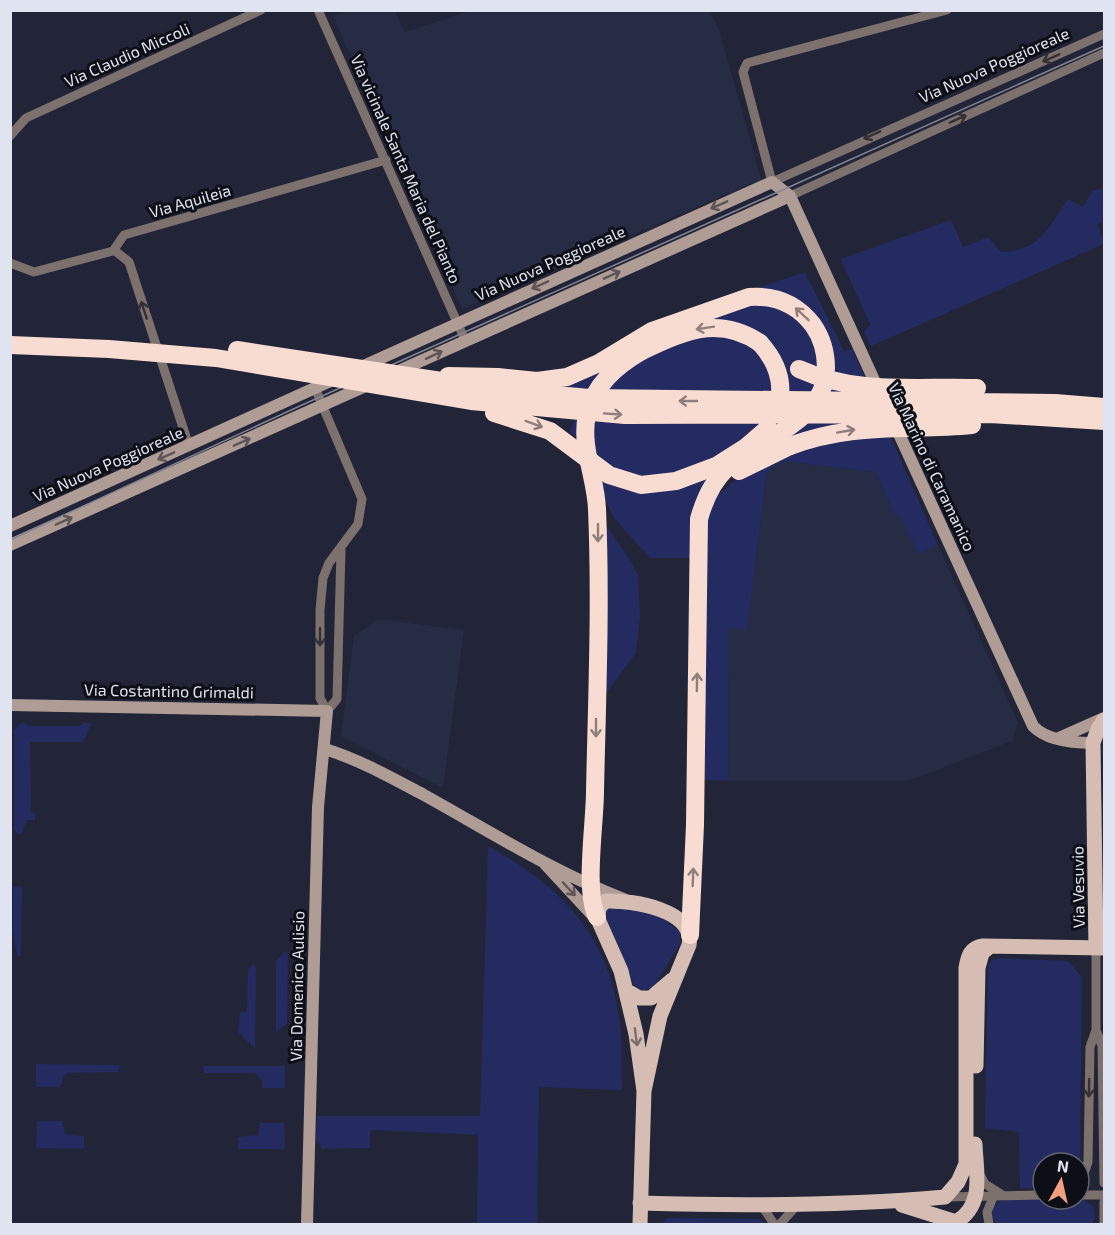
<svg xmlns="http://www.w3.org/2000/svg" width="1115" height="1235" font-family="'Exo 2',sans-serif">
	<rect width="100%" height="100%" fill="#212537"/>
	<path fill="#262c44" d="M346,11h49l10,21 65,-21h240l10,22 41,146 -299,130 -129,-293z
		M783,461l92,11 20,44 4,-2 6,8 14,31 19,-8 80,178 -6,18 -104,40h-180l1,-154 18,2 20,-158z
		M378,619l86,11 -21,158 -102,-52 13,-100z"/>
	<path fill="#232b60" d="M1104,188v33l-6,3 6,20 -233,102 -7,-14 6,-7c-9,-23 -20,-43 -29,-66l110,-39 12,27 25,-10 13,15c39,-1 47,-24 67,-53l15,8 9,-16z
		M805,272l39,79 8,-2 86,196 -19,9 -20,-39 -4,1 -20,-44 -92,-11 -16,10 -20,159 -18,-2 -1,153 -28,-1 4,-257 13,-27 15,-13 60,-31 -56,17 83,-60 7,-70 -44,-32 30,26 10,34 -16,39 -88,63 -28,89h-40l-36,-40 -7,-15 -8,-21 -9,-60 37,-67 -48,84 -10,-7 5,-11 -19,-46 185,-81z
		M603,521l28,40 7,14 2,42 -4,36 -32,43z
		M23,721l4,5h54l2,-3h9l-9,19h-53l1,70 4,1v7h-8l-5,13 -4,1 -4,-4v-100z
		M488,846c72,40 119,86 131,170 4,24 2,49 3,74l-83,-3 -2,137h-60l1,-89 -105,-5 -3,2v16l-49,1 -1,-6 -4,-1 1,-26h163z
		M13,887h9l-1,69h-4l-4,-24z
		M613,905l48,12 19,15v12l-27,44 -12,2 -8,-6 -15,-39 -16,-30 1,-4z
		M285,951l3,3 -1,70 -11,8v-71z
		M1000,958l68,3 14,16 -2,194 -1,4v-12h-36v25h-23l-1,-56 -34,-4 3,-163 4,-5z
		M253,964l3,4 -1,81 -17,-17 2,-20h7l1,-43z
		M36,1064l83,1v7l-52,1 -4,3 -2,11h-25z
		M203,1066h82v22h-23v-7l-7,-8h-51z
		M37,1121h25l3,13 19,2v13l-48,-1z
		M260,1123h24l1,26h-47v-12l20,-2z
		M1004,1199l80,1 9,6 2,12 -3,6h-94l-6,-5c-1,-10 3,-16 12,-20z
		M668,1218l91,1 8,5h-106z"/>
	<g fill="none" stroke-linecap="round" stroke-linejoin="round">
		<path stroke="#7d716d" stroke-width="9" d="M318,10l147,330
			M947,10l-200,53 -4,9 29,110 332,-148
			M10,136l16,-18 235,-108
			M790,196l314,-143
			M114,250l15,12 60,184
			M10,263l24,9 79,-21 11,-16 262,-75
			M315,388l47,111 -4,25 -29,39 -6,15 -3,32v88l7,13 10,-12 4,-149
			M1096,1030l6,16 2,137
			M979,1173l6,11 16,10
			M1079,1188l9,-26 2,-115 6,-17v-82
			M1079,1195h25
			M945,1197l98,-2
			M760,1203l14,21
			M780,1224l18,-20
			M989,1224l-2,-12 7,-17
			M1104,1224v-22"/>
		<path stroke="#ae9c95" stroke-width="12" d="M359,368l413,-186 18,14 89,195
			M394,373l396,-177
			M894,423l139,303c14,15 40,17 60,17
			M10,526l327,-148
			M10,545l360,-161
			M10,705l317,6 -9,96 -11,417
			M1059,738l45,-20
			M325,749c35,11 67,29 99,46 65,36 131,78 200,104
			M545,864l50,54"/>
		<path stroke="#d5bdb4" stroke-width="15" d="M1096,948l-3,-205 5,-14 6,-9
			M627,991l12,7h12l21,-18
			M976,1066l2,-98 4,-15 7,-6
			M640,1203c102,3 204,3 305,-6l13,-15 8,-18v-196c2,-12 4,-20 17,-22l121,2
			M902,1205l54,17c29,-17 20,-50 19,-78
			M640,1224l4,-133 -8,-57 -15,-63 -24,-54 3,-11 6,-5c26,-1 90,9 83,44l-29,71 -16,75"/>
		<path stroke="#f8dbd1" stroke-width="18" d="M760,343c18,20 26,43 16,70
			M448,376l50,1 39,4 30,-4 32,-14 53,-32 97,-34c26,-2 48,7 64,28 9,13 13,28 13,43 -1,56 -65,68 -99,100 -14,13 -23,33 -28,51l-4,306 -5,110
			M1055,403l49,4
			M739,471l51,-25
			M597,917c-13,-26 -2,-93 -2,-126 2,-93 6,-188 2,-282 -1,-31 -17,-63 -10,-94 7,-30 29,-49 55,-64"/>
		<path stroke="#818594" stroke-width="1.5" d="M10,540l292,-135 802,-359"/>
		<path stroke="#f8dbd1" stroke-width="18" d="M10,345l99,4 107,9 255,43 154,14 365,-1 114,7
			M237,350l264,40 88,8 466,5
			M642,351c40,-20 77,-36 118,-8
			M799,369c57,26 117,17 178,19
			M494,413l56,18 59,44 32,10 35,-4 40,-15 30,-19 22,-19
			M790,446c64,-24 117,-15 182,-21"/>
	</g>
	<defs><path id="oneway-shaft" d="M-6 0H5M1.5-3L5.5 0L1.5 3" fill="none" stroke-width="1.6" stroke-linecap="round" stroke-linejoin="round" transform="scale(1.5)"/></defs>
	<g stroke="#343135">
		<use href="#oneway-shaft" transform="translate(1051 58) rotate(156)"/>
		<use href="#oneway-shaft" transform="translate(958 119) rotate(-24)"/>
		<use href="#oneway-shaft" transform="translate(872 135) rotate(156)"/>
		<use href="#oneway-shaft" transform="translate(144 310) rotate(-108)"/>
		<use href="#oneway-shaft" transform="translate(320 637) rotate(90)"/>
		<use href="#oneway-shaft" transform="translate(1089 1088) rotate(91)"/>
	</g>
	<g stroke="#5e5656">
		<use href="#oneway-shaft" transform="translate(719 205) rotate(156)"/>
		<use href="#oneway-shaft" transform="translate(612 275) rotate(-24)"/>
		<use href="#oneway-shaft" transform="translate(540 285) rotate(156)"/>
		<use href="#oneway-shaft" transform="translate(434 355) rotate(-25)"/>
		<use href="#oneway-shaft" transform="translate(242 442) rotate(-24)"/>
		<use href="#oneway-shaft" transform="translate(166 456) rotate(156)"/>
		<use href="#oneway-shaft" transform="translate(64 521) rotate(-24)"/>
		<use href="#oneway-shaft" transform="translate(569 889) rotate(47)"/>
	</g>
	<g stroke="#8e7f7d">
		<use href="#oneway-shaft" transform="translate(802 314) rotate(-137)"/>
		<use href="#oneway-shaft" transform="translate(705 328) rotate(171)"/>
		<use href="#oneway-shaft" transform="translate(688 401) rotate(-180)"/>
		<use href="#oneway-shaft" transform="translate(613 414) rotate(4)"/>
		<use href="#oneway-shaft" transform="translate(534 424) rotate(20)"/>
		<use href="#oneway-shaft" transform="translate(846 431) rotate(-10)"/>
		<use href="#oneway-shaft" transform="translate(598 533) rotate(90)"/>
		<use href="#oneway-shaft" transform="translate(697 682) rotate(-89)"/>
		<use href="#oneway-shaft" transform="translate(596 728) rotate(90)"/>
		<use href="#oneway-shaft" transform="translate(693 877) rotate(-88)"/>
	</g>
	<use stroke="#7b6f6d" href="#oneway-shaft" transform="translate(636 1037) rotate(82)"/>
	<g text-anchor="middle" stroke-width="6" stroke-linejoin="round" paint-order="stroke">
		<g font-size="16" fill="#e0e4f0" stroke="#0d0f17">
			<text transform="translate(127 55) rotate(-24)" y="6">Via Claudio Miccoli</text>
			<text transform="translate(994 65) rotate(-24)" y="6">Via Nuova Poggioreale</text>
			<text transform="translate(406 169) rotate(66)" y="6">Via vicinale Santa Maria del Pianto</text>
			<text transform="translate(190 201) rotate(-16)" y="6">Via Aquileia</text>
			<text transform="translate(550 263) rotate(-24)" y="6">Via Nuova Poggioreale</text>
			<text transform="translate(108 464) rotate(-24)" y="6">Via Nuova Poggioreale</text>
			<text transform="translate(932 467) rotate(65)" y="6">Via Marino di Caramanico</text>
			<text transform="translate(169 691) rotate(1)" y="6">Via Costantino Grimaldi</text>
			<text transform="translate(1078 887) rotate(-91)" y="6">Via Vesuvio</text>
			<text transform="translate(297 986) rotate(-89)" y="6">Via Domenico Aulisio</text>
		</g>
	</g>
	<rect width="1115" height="1235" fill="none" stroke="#e0e4f0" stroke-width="24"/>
	<g transform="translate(1061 1181) rotate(8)"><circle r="28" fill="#0d0f17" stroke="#61646e" stroke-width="1.5"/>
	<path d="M0-4.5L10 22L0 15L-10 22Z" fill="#f2a080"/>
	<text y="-9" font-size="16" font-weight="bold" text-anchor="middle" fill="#e0e4f0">N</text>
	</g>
</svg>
